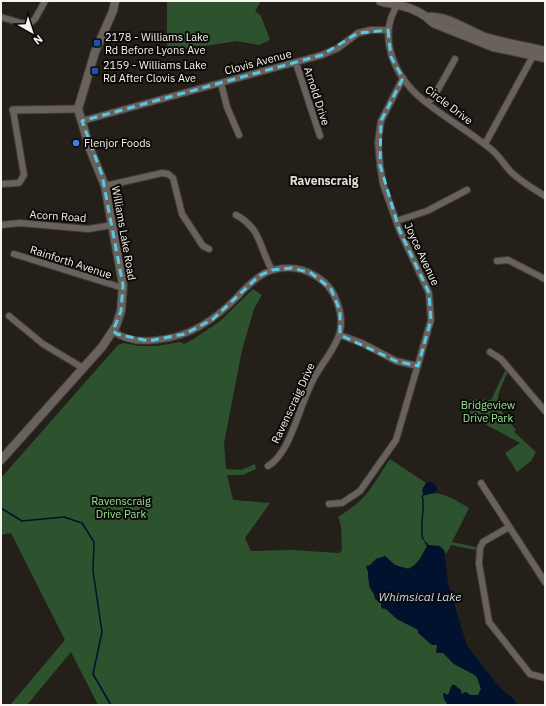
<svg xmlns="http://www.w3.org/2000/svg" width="546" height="706" font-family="'IBM Plex Sans',sans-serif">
	<rect width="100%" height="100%" fill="#251f1a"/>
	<path fill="#2d532e" d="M167,1h94l-6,10 6,5 9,24 -11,5 -22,-4 -70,11z
		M253,289l9,6 -8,14 -12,41 -18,93 2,26 15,1 14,-6 1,5 -13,6h-16l6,25 37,3 -25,35 6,13 40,-1 48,3 3,-3c-1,-11 1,-23 -4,-33 31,-19 33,-30 52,-58l36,24 -4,7 1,6c17,-8 31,4 46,12l-17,34 24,5 -1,3 -24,-5 -5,9 -2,-4 -15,-5 -6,-6 4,7c-6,10 -9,19 -20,23l-12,-4 -10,-9 -9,3 -10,9 3,4 -1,7 2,3 -1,1 9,19 3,1v5l5,1 11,10 21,10 12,15 7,1 1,8 5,-1 11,12 19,10 4,3 4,12 -3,6h-8l-4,-3 -4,2 -7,-9 -4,1 -3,9 -5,-2 1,6 4,6h-350l-27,-53 -44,53h-17l55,-65 -54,-107 -10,2v-57l117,-133 5,-2 17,3h17l23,-4 4,2 8,-4 28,-19z
		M506,369l2,3c-15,31 -14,32 8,58l-2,2 22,20 -5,9 -14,11 -12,-19 15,-10 -50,-27 1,-17 20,1z"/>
	<path fill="#00122d" d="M431,482l5,3 1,5 -3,3 -12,3 2,-3 -2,-3 4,-7z
		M423,539l5,6 12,1 4,4 4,33 19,63 34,43 14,11 2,5h-69l-4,-6 -1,-6 5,2 5,-11 8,6 1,4 4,-2 4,3h8l3,-6 -4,-12 -4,-3 -19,-10 -11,-11h-7l1,-8h-5l-14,-12v-3l-21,-11 -11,-10 -4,-1 -1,-5 -6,-4c0,-6 -6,-10 -6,-15 -1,-6 0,-12 -3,-18l5,-1 5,-6 9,-3 10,9 14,4c10,-5 13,-13 18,-23z"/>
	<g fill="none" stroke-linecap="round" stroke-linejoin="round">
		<path stroke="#00122d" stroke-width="1.5" d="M422,496c4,8 -3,31 1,43
			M1,508l21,13 42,-4 18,6 12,19 -1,29 9,61 -9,42 18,31"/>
		<g stroke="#413c38" stroke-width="8">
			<path id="minor" d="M400,1c-25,34 -6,75 23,99 22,18 47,32 69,50 7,6 12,14 18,21 10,10 24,18 35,25
				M1,17l20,6 8,1 6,-5 10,-18
				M296,63l24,73
				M221,83l6,24 12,28
				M428,103l8,-10 19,-34
				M82,121l240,-66 16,-7 20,-15 13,-3h17
				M485,144l48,-88
				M1,184l18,-1 5,-8 -11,-65
				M105,186l57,-13 6,1 5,4 9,36 21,32 6,3
				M236,215c26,14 23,33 36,55
				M396,221l31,-10 40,-21
				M1,225l19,-2 68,6 25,-4
				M14,254l109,34
				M497,261l11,-1 37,19
				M9,316l34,28 40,24
				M113,331c12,9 28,11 43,9 34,-3 58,-20 81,-43 8,-9 17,-18 28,-24 15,-7 34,-7 49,2 11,6 19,15 23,27 12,32 -5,46 -20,71 -6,9 -9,18 -13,28 -8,19 -17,54 -36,65
				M340,335l22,8 34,18 22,5
				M490,352l11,7 44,52
				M481,483l64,99
				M329,504l13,-1 18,-12 36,-51 35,-120 -2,-27 -30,-64 -16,-45 -3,-19 -2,-23 3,-21 22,-43
				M509,527l-26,15 -3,6 -1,16 10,58 41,52 15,4"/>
		</g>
		<g stroke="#413c38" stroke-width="9">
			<path id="tertiary" d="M13,110l65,-1"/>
		</g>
		<g stroke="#413c38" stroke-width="10">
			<path id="secondary" d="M380,1c7,3 12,2 19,4 12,3 26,9 34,18l60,24 52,11
				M427,17c20,-2 40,13 58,20 20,6 40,9 60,14
				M1,460l101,-113 14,-21 5,-15 2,-26 -18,-99 -15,-37 -12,-40 17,-57 18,-41 2,-10"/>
		</g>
		<use href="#minor" stroke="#69615b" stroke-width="6"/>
		<use href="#tertiary" stroke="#69615b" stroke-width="7"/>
		<use href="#secondary" stroke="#69615b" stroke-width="8"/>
	</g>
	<path fill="none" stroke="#59c8e4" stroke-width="3" stroke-dasharray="8 5" stroke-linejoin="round" d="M388,30l3,27 12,21 -22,43 -1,44 19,64 30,64 2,27 -13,46 -22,-5 -56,-26v-24l-9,-22 -20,-16 -19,-5 -20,2 -13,6 -46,43 -28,15 -37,7 -31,-7 -4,-3 8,-20 2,-26 -21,-110 -20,-54 240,-66 36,-22z"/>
	<g fill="#1a4fb4" stroke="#0c0a07" stroke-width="1.5">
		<rect x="93" y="39" width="8" height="8" rx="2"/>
		<rect x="91" y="67" width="8" height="8" rx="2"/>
	</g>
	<circle fill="#3f7fe0" stroke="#0c0a07" stroke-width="1.5" cx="76" cy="143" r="4"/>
	<g text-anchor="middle" stroke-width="4" stroke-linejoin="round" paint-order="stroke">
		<g font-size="11" fill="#f7f3ef" stroke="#0c0a07" text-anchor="start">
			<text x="105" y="41">2178 - Williams Lake<tspan x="105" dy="13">Rd Before Lyons Ave</tspan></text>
			<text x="103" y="69">2159 - Williams Lake<tspan x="103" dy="13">Rd After Clovis Ave</tspan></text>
			<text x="84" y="147">Flenjor Foods</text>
		</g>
		<g font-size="11" fill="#f7f3ef" stroke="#0c0a07">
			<text transform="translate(258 62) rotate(-15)" y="4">Clovis Avenue</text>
			<text transform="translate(317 96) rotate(72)" y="4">Arnold Drive</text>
			<text transform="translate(449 105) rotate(37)" y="4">Circle Drive</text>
			<text transform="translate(58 216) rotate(4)" y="4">Acorn Road</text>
			<text transform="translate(124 233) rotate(80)" y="4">Williams Lake Road</text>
			<text transform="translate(422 254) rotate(65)" y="4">Joyce Avenue</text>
			<text transform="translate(71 262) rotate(18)" y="4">Rainforth Avenue</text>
			<text transform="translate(293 403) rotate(-65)" y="4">Ravenscraig Drive</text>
		</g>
		<g font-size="11" fill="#96e495" stroke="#0c0a07">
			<text x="488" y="409">Bridgeview<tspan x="488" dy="13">Drive Park</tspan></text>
			<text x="121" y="505">Ravenscraig<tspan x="121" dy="13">Drive Park</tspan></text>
		</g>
		<g font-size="12" font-weight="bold" fill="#e2dad3" stroke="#0c0a07">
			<text x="324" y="185">Ravenscraig</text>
		</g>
		<g font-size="12" font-style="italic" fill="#c3dfff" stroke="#0c0a07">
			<text x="420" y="601">Whimsical Lake</text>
		</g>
	</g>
	<rect width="546" height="706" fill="none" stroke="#f7f3ef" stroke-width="4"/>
	<g transform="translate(32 32) rotate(141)" stroke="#0c0a07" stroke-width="3" paint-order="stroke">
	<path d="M0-3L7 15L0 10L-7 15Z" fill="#f7f3ef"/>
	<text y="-6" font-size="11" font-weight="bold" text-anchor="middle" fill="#f7f3ef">N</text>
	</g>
</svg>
